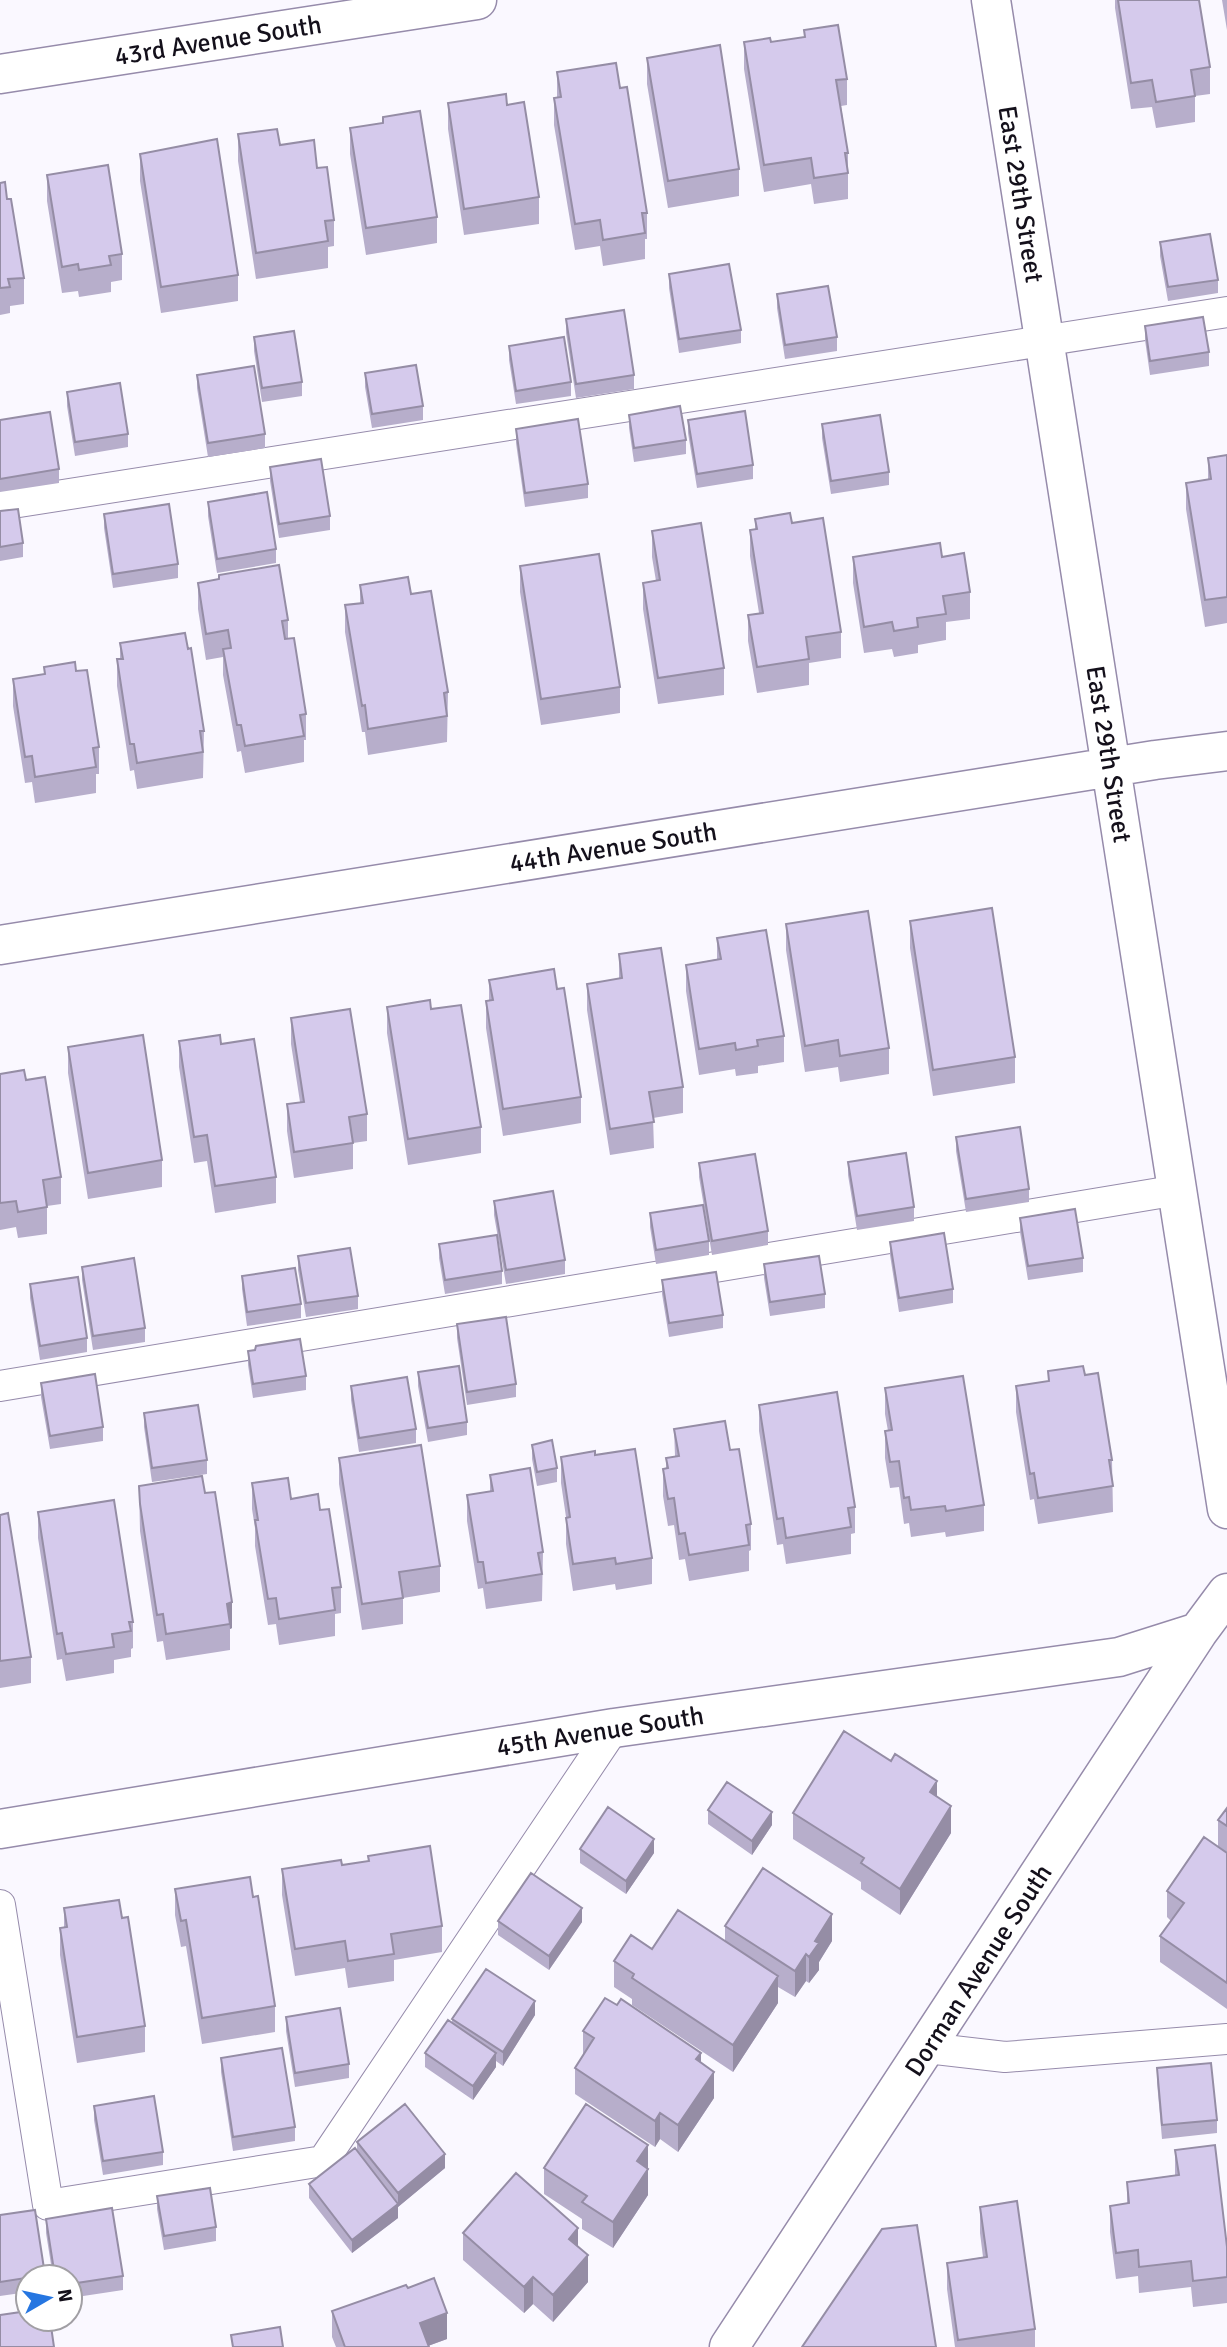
<svg xmlns="http://www.w3.org/2000/svg" width="1227" height="2347" font-family="Signika,sans-serif">
	<rect width="100%" height="100%" fill="#faf8ff"/>
	<g fill="none" stroke-linecap="round" stroke-linejoin="round">
		<g stroke="#968bab" stroke-width="32">
			<path id="service" d="M0,505l1227,-193
				M0,1386l1178,-196
				M0,1905l48,300 275,-44 291,-433
				M927,2048l78,9 222,-18"/>
		</g>
		<g stroke="#968bab" stroke-width="41">
			<path id="minor" d="M991,0l236,1509
				M0,74l477,-74
				M0,945l1155,-185 72,-9
				M0,1829l614,-101 505,-71 79,-25
				M729,2347l469,-715 29,-39"/>
		</g>
		<use href="#service" stroke="#fff" stroke-width="30"/>
		<use href="#minor" stroke="#fff" stroke-width="38"/>
	</g>
	<path fill="#b7aecb" d="M1115,0h84l11,67v27l-15,2v26l-39,6 -4,-21 -21,2 -16,-101z
		M1222,0h5v30z
		M804,30l43,49v26l-6,1 7,47v46l-34,5 -3,-20 -47,8 -20,-123v-27h27l33,-5z
		M647,58l92,111v27l-71,12 -21,-124z
		M557,72l63,16 27,125v26h-2v20l-42,7 -3,-20 -25,4 -21,-125v-27h3z
		M448,103l59,2 32,92v27l-75,11 -16,-106z
		M383,117l54,100v26l-71,12 -16,-101v-26l33,-5z
		M238,134l42,11 37,23 17,52v26l-6,1v21l-72,11 -18,-118z
		M140,154l98,121v26l-77,12 -21,-132z
		M47,175l75,79v26l-11,2v10l-32,5 -1,-6 -16,2 -15,-92z
		M0,183l7,16 17,79v26l-14,2v7l-10,2z
		M1160,242l58,38v13l-50,8 -8,-45z
		M669,274l72,56v13l-62,10 -10,-65z
		M777,294l60,43v14l-52,8 -8,-51z
		M566,319l68,56v14l-58,9 -10,-65z
		M1145,326l64,26v14l-59,9 -5,-35z
		M254,337l48,45v14l-40,6 -8,-51z
		M509,346l62,36v14l-55,8 -7,-44z
		M365,373l58,33v14l-51,8 -7,-41z
		M197,375l68,59v14l-57,9 -11,-69z
		M67,392l61,42v13l-53,9 -8,-50z
		M629,415l57,25v14l-52,8 -5,-34z
		M0,420l59,49v14l-59,9z
		M688,420l65,45v14l-56,9 -9,-55z
		M822,424l67,48v13l-58,9 -9,-56z
		M516,429l72,55v14l-63,9 -9,-64z
		M1227,455v168l-22,4 -19,-118v-26l22,-4v-21z
		M270,467l60,49v14l-51,8 -9,-57z
		M208,502l68,47v14l-59,10 -9,-57z
		M0,511l23,32v14l-23,4z
		M104,514l74,50v14l-65,10 -9,-60z
		M755,519l37,4 49,109v26l-32,5v22l-52,8 -9,-52v-26l11,-2 -9,-57v-26l5,-1z
		M652,531l72,137v27l-66,9 -15,-95v-26l13,-2 -4,-24z
		M853,557h89l28,35v27l-24,3v18l-28,5v8l-24,4 -2,-8 -28,4 -11,-70z
		M520,566l100,121v26l-79,12 -21,-133z
		M219,575l69,45v18l18,76v26h-2v22l-59,11 -4,-22 -4,1 -14,-77v-18l-17,3 -8,-51v-26l21,-3z
		M360,585l51,9 37,98 -1,50 -79,13 -3,-23h-3l-17,-100v-27l15,-2z
		M120,643l68,6 16,82 -1,47 -66,11 -3,-19 -4,1 -13,-85v-27h3z
		M44,667l32,4 23,76v27h-3v19l-61,10 -3,-21 -7,1 -12,-77v-27l31,-5z
		M910,921l105,136v26l-82,13 -23,-148z
		M786,924l103,124v26l-49,8 -2,-15 -33,5 -19,-122z
		M717,938l67,98v26l-26,4v7l-22,3 -1,-7 -36,6 -13,-84v-26l31,-6z
		M619,954l64,133v26l-30,5 1,30 -44,7 -23,-145v-26l32,-5z
		M489,980l68,9 24,108v26l-78,13 -17,-108v-27h3z
		M387,1007l44,2 50,118v26l-73,12 -21,-132z
		M291,1018l76,96v27l-14,2v26l-59,9 -7,-47v-27l13,-2 -9,-58z
		M179,1041l42,3 55,133v26l-61,10 -8,-52 -13,2 -15,-96z
		M68,1047l94,113v27l-74,12 -20,-126z
		M0,1074l26,6 35,97v27l-14,2v28l-29,4 -2,-11 -16,3z
		M956,1137l73,52v13l-63,10 -10,-61z
		M848,1162l66,45v14l-57,9 -9,-55z
		M699,1163l69,68v14l-56,10 -13,-78z
		M494,1201l71,59v14l-59,10 -12,-69z
		M650,1213l59,28v14l-53,9 -6,-37z
		M1020,1218l63,40v14l-55,8 -8,-48z
		M890,1242l63,47v14l-54,9 -9,-57z
		M439,1244l63,27v13l-57,10 -6,-36z
		M298,1256l60,40v13l-52,8 -8,-47z
		M764,1264l61,30v14l-55,8 -6,-38z
		M82,1267l63,61v14l-52,8 -11,-70z
		M242,1276l59,28v14l-54,8 -5,-37z
		M662,1280l61,35v13l-54,9 -7,-43z
		M30,1284l57,54v14l-47,8 -10,-62z
		M457,1324l59,60v13l-49,8 -10,-67z
		M248,1351l58,25v14l-53,8 -5,-33z
		M1048,1371l37,4 27,85 1,52 -75,12 -4,-25 -4,1 -14,-88v-26l32,-5z
		M418,1372l49,50v13l-39,7 -10,-56z
		M41,1383l62,44v14l-53,8 -9,-52z
		M351,1386l65,43v14l-57,9 -8,-52z
		M885,1388l99,117v26l-38,6 -1,-5 -34,5 -2,-14 -5,1 -5,-37 -9,1 -5,-30v-27h3l-3,-17z
		M759,1405l96,102v26l-4,1v20l-65,10 -3,-20 -6,1 -18,-114z
		M144,1413l63,47v14l-55,8 -8,-55z
		M674,1429l56,21 21,74v26l-2,1v20l-60,10 -4,-22 -6,1 -5,-35 -6,1 -5,-30v-27h3v-11l9,-2z
		M532,1445l25,23v14l-20,4 -5,-27z
		M595,1455l57,103v26l-36,6 -1,-6 -42,7 -7,-47v-27l-5,-34v-26z
		M339,1458l101,108v26l-37,6v26l-41,6 -23,-146z
		M490,1475l53,77 -1,49 -56,8 -3,-21 -5,1 -11,-68v-26l23,-4z
		M252,1483l68,27 21,77v26l-6,1v22l-56,9 -3,-21 -8,1 -13,-79v-18l-3,-19z
		M139,1486l66,7 27,135 -2,1v21l-64,10 -3,-19 -6,1 -17,-111z
		M38,1512l95,110v26l-2,1v8l-17,3v13l-48,8 -4,-22 -5,1 -19,-122z
		M0,1515l31,142v26l-31,5z
		M937,1796l14,37 -51,82 -39,-26v-7l-68,-43v-26z
		M1227,1808v45l-9,-7v-26z
		M708,1810l64,15 -20,30 -44,-31z
		M580,1849l74,4 -28,41 -46,-31z
		M1227,1853v156l-67,-47v-26l11,-15 -4,-4v-26z
		M368,1856l74,70v26l-48,8v21l-46,7 -3,-20 -50,8 -13,-81v-26l60,-4 26,-4z
		M175,1889l78,8 22,109v26l-73,12 -16,-98 -5,1 -6,-32z
		M64,1908l58,10 23,108v26l-68,11 -17,-108v-27h4z
		M498,1921l84,1 -33,48 -51,-35z
		M725,1926l107,15 -13,21v8l-10,13 -3,-2 -11,16 -17,-10v16l-45,69 -101,-67v-6l-18,-12v-26l38,-12 73,-8z
		M535,2015l-32,51 -7,-5v6l-23,33 -48,-33v-14l27,-31v-3z
		M286,2017l63,47v14l-54,9 -9,-56z
		M583,2031l118,32 13,35 -36,54 -18,-13 -5,8 -80,-53v-26l8,-13z
		M221,2058l74,69v14l-62,10 -12,-79z
		M1157,2068l60,52v13l-55,6 -5,-57z
		M94,2106l69,46v13l-60,10 -9,-55z
		M357,2142l88,26 -47,39v11l-46,35 -43,-55v-14l48,-35z
		M648,2145v50l-35,53 -31,-19v-10l-38,-25v-26z
		M1175,2150l52,97v56l-34,4 -2,-20 -52,6 -1,-17 -22,3 -6,-47v-26l17,-2v-22l48,-7z
		M157,2196l59,31v14l-52,9 -7,-41z
		M980,2207l55,122v18h-80l-8,-58v-26l36,-6 -3,-24z
		M35,2210l10,67h-17v15l-28,4v-81z
		M46,2219l77,57v14l-53,8v-21h-17l-7,-44z
		M463,2233l115,13 10,36 -35,40 -20,-18 -9,9 -61,-53z
		M408,2288l39,51 -19,7 1,1h-93l-4,-10v-26z"/>
	<path fill="#958da5" d="M232,1602v26l-2,1 -3,-25z
		M937,1781v26l-7,-15z
		M951,1806v27l-51,82v-26z
		M772,1812v13l-20,30v-14z
		M654,1839v14l-28,41v-13z
		M582,1908v14l-33,48v-14z
		M832,1914v27l-13,21v8l-10,13v-26l6,-16z
		M806,1954v27l-11,16v-26z
		M778,1976v27l-45,69v-27z
		M535,2001v14l-32,51v-14z
		M496,2053v14l-23,33v-14z
		M701,2053v26l-5,-20z
		M714,2072v26l-36,54v-27z
		M660,2113v26l-5,8v-26z
		M648,2145v50l-35,53v-26l24,-61z
		M445,2154v14l-47,39v-14z
		M398,2204v14l-46,35v-13z
		M578,2228v26l-9,-15z
		M588,2255v27l-35,40v-27z
		M533,2277v27l-9,9v-26z
		M447,2313v26l-22,8 -5,-24z"/>
	<path fill="#d5caec" stroke="#958da5" stroke-width="2" d="M1118,0h81l11,67 -19,3 4,26 -39,6 -4,-22 -21,3z
		M838,25l9,54 -11,1 12,73h-3l3,20 -34,5 -3,-20 -47,7 -20,-123 26,-4 1,4 34,-5 -1,-7z
		M720,45l19,124 -71,12 -21,-123z
		M616,63l4,25 7,-1 20,126h-5l3,20 -42,7 -3,-20 -25,4 -21,-126 7,-1 -4,-25z
		M506,94l1,11 17,-3 15,95 -75,12 -16,-106z
		M420,111l17,106 -71,11 -16,-100 33,-5v-6z
		M277,129l3,16 34,-5 3,28 10,-1 7,53 -9,1 3,20 -72,12 -18,-119z
		M217,139l21,136 -77,12 -21,-133z
		M108,165l14,89 -13,2 2,9 -32,5 -1,-6 -16,3 -15,-92z
		M5,182l2,17h4l13,79 -16,1 2,8 -10,1v-105z
		M1210,234l8,46 -50,7 -8,-45z
		M729,264l12,66 -62,9 -10,-65z
		M828,286l9,51 -52,8 -8,-51z
		M624,310l10,65 -58,9 -10,-65z
		M1203,317l6,35 -59,9 -5,-35z
		M294,331l8,51 -40,6 -8,-51z
		M564,337l7,45 -55,9 -7,-45z
		M416,365l7,41 -51,8 -7,-41z
		M254,366l11,68 -57,9 -11,-68z
		M120,383l8,51 -53,8 -8,-50z
		M680,406l6,34 -52,8 -5,-33z
		M745,411l8,54 -56,9 -9,-54z
		M50,412l9,57 -59,10v-59z
		M880,415l9,57 -58,9 -9,-57z
		M578,419l10,65 -63,9 -9,-64z
		M1227,455v142l-22,3 -19,-117 25,-4 -3,-21z
		M321,459l9,57 -51,8 -9,-57z
		M267,492l9,57 -59,10 -9,-57z
		M169,504l9,60 -65,10 -9,-60z
		M18,509l5,34 -23,4v-36z
		M790,513l2,10 31,-5 18,114 -35,5 3,22 -52,8 -9,-52 15,-2 -13,-83 7,-1 -2,-10z
		M701,523l23,145 -66,10 -15,-95 17,-3 -8,-49z
		M940,543l2,14 22,-4 6,39 -27,4 3,18 -29,4 1,9 -24,4 -2,-9 -28,5 -11,-70z
		M599,554l21,133 -79,12 -21,-133z
		M279,565l9,55 -6,1 3,18 9,-1 12,76 -6,1 4,21 -59,10 -4,-21h-4l-14,-76 8,-1 -3,-18 -22,4 -8,-51 21,-4v-4z
		M408,577l3,17 20,-3 17,101 -4,1 3,23 -79,13 -3,-24 -3,1 -17,-101 18,-2 -3,-18z
		M185,633l3,16 3,-1 13,83h-4l3,21 -66,11 -3,-19h-4l-13,-85h6l-3,-16z
		M75,662l1,9 11,-1 12,77 -6,1 3,19 -61,10 -3,-21 -7,1 -12,-78 32,-5 -1,-7z
		M992,908l23,149 -82,13 -23,-149z
		M868,911l21,137 -49,8 -2,-16 -33,6 -19,-122z
		M766,930l18,106 -27,4 1,6 -22,4 -1,-7 -36,6 -13,-84 35,-6 -4,-21z
		M661,948l22,139 -34,5 5,30 -44,7 -23,-145 35,-6 -3,-24z
		M554,969l3,20 7,-1 17,109 -78,12 -17,-108 7,-1 -4,-20z
		M430,1000l1,9 30,-4 20,122 -73,12 -21,-132z
		M350,1009l17,105 -18,3 4,26 -59,9 -7,-48 17,-2 -13,-84z
		M143,1035l19,125 -74,13 -20,-126z
		M220,1035l1,9 33,-5 22,138 -61,9 -8,-51 -13,2 -15,-96z
		M24,1070l2,10 19,-3 16,100 -18,3 4,27 -29,5 -2,-11 -16,2v-129z
		M1020,1127l9,62 -63,10 -10,-62z
		M906,1153l8,54 -57,9 -9,-54z
		M755,1154l13,77 -56,10 -13,-78z
		M553,1191l12,69 -59,10 -12,-69z
		M703,1205l6,36 -53,9 -6,-37z
		M1075,1209l8,49 -55,8 -8,-48z
		M944,1233l9,56 -54,9 -9,-56z
		M497,1235l5,36 -57,9 -6,-36z
		M350,1248l8,48 -52,7 -8,-47z
		M819,1256l6,38 -55,8 -6,-38z
		M134,1258l11,70 -52,8 -11,-69z
		M295,1268l6,36 -54,8 -5,-36z
		M716,1272l7,43 -54,8 -7,-43z
		M78,1277l9,61 -47,8 -10,-62z
		M506,1317l10,67 -49,8 -10,-68z
		M300,1339l6,37 -53,8 -5,-33 7,-1 1,-4z
		M459,1366l8,56 -39,6 -10,-56z
		M1083,1366l2,9 13,-2 14,87h-3l4,26 -75,12 -4,-25 -4,1 -14,-88 33,-5 -1,-10z
		M95,1374l8,53 -53,9 -9,-53z
		M963,1376l21,129 -38,6 -1,-5 -34,4 -2,-13 -5,1 -5,-37 -9,1 -5,-31 7,-1 -7,-42z
		M407,1377l9,52 -57,9 -8,-52z
		M837,1392l18,115 -7,1 3,19 -65,11 -3,-20 -6,1 -18,-114z
		M198,1405l9,55 -55,8 -8,-55z
		M725,1421l5,29 9,-1 12,75 -5,1 3,20 -60,10 -4,-22 -6,1 -5,-36 -6,1 -5,-30 5,-1 -2,-10 13,-2 -5,-27z
		M552,1440l5,28 -20,4 -5,-27z
		M421,1445l19,121 -41,6 4,26 -41,6 -23,-146z
		M635,1449l17,109 -36,6 -1,-6 -42,6 -7,-46 4,-1 -9,-60 34,-6v4z
		M530,1468l13,84 -5,1 4,21 -56,9 -3,-21h-5l-11,-67 26,-4 -3,-16z
		M202,1476l3,17 10,-1 17,110 -5,2 3,20 -64,10 -3,-20 -6,1 -17,-111 -1,-18z
		M288,1478l3,21 27,-5 2,16 9,-1 12,78 -9,1 3,22 -56,9 -3,-21 -8,1 -13,-79h3l-6,-37z
		M114,1500l19,122h-4l2,9 -19,3 2,13 -48,7 -4,-21 -5,1 -19,-122z
		M8,1513l23,144 -31,4v-146z
		M844,1731l47,30 4,-7 42,27 -7,11 21,14 -51,83 -39,-26 3,-5 -71,-45z
		M727,1782l45,30 -20,29 -44,-31z
		M608,1807l46,32 -28,42 -46,-32z
		M1227,1808v18l-9,-6z
		M1204,1837l23,16v130l-67,-47 24,-33 -17,-12z
		M430,1846l12,80 -51,8 3,20 -46,7 -3,-20 -50,8 -13,-80 59,-9 1,5 27,-4 -1,-5z
		M763,1868l69,46 -17,27 4,2 -10,14 -3,-3 -11,17 -70,-45z
		M531,1873l51,35 -33,48 -51,-35z
		M250,1877l3,20 5,-1 17,110 -73,12 -16,-98 -5,1 -6,-32z
		M119,1900l3,18 6,-1 17,109 -68,11 -17,-109 7,-1 -3,-19z
		M678,1910l100,66 -45,69 -101,-67 2,-4 -20,-13 17,-26 21,14z
		M486,1969l49,32 -32,51 -51,-33z
		M605,1998l12,7 4,-6 80,54 -5,6 18,13 -36,53 -18,-12 -5,8 -80,-53 19,-30 -11,-7z
		M340,2008l9,56 -54,9 -9,-56z
		M448,2020l48,33 -23,33 -48,-33z
		M282,2048l13,79 -62,10 -12,-79z
		M1211,2063l6,57 -55,5 -5,-57z
		M154,2096l9,56 -60,9 -9,-55z
		M405,2104l40,50 -47,39 -41,-51z
		M586,2104l62,41 -11,16 11,8 -35,53 -31,-20 5,-6 -43,-28z
		M1215,2145l12,102v30l-34,4 -2,-20 -52,6 -1,-17 -22,3 -6,-47 19,-3 -2,-21 52,-7 -4,-25z
		M355,2148l43,56 -46,36 -43,-56z
		M516,2173l62,55 -9,11 19,16 -35,40 -20,-18 -9,10 -61,-54z
		M210,2188l6,39 -52,9 -7,-40z
		M1017,2201l18,128 -77,11 -11,-77 40,-6 -7,-50z
		M112,2208l11,68 -53,8v-7h-15l-9,-58z
		M35,2210l10,65 -45,7v-67z
		M917,2225l19,122h-134l80,-118z
		M434,2278l13,35 -27,10 9,24h-84l-13,-36 74,-26 2,3z
		M28,2311v8h22l4,28h-54v-32z
		M280,2327l3,20h-50l-2,-12z"/>
	<g text-anchor="middle" stroke-width="5" stroke-linejoin="round" paint-order="stroke">
		<g font-size="26" fill="#14101b" stroke="#fff">
			<text transform="translate(218 40) rotate(-9)" y="9">43rd Avenue South</text>
			<text transform="translate(1021 194) rotate(81)" y="9">East 29th Street</text>
			<text transform="translate(1109 754) rotate(81)" y="9">East 29th Street</text>
			<text transform="translate(613 847) rotate(-9)" y="9">44th Avenue South</text>
			<text transform="translate(600 1731) rotate(-9)" y="9">45th Avenue South</text>
			<text transform="translate(978 1970) rotate(-57)" y="9">Dorman Avenue South</text>
		</g>
	</g>
	<g transform="translate(49 2298) rotate(81)"><circle r="33" fill="#ffffff" stroke="#a19fa4" stroke-width="2"/>
	<path d="M0-5L12 26L0 18L-12 26Z" fill="#2676e1"/>
	<text y="-10" font-size="19" font-weight="bold" text-anchor="middle" fill="#14101b">N</text>
	</g>
</svg>
